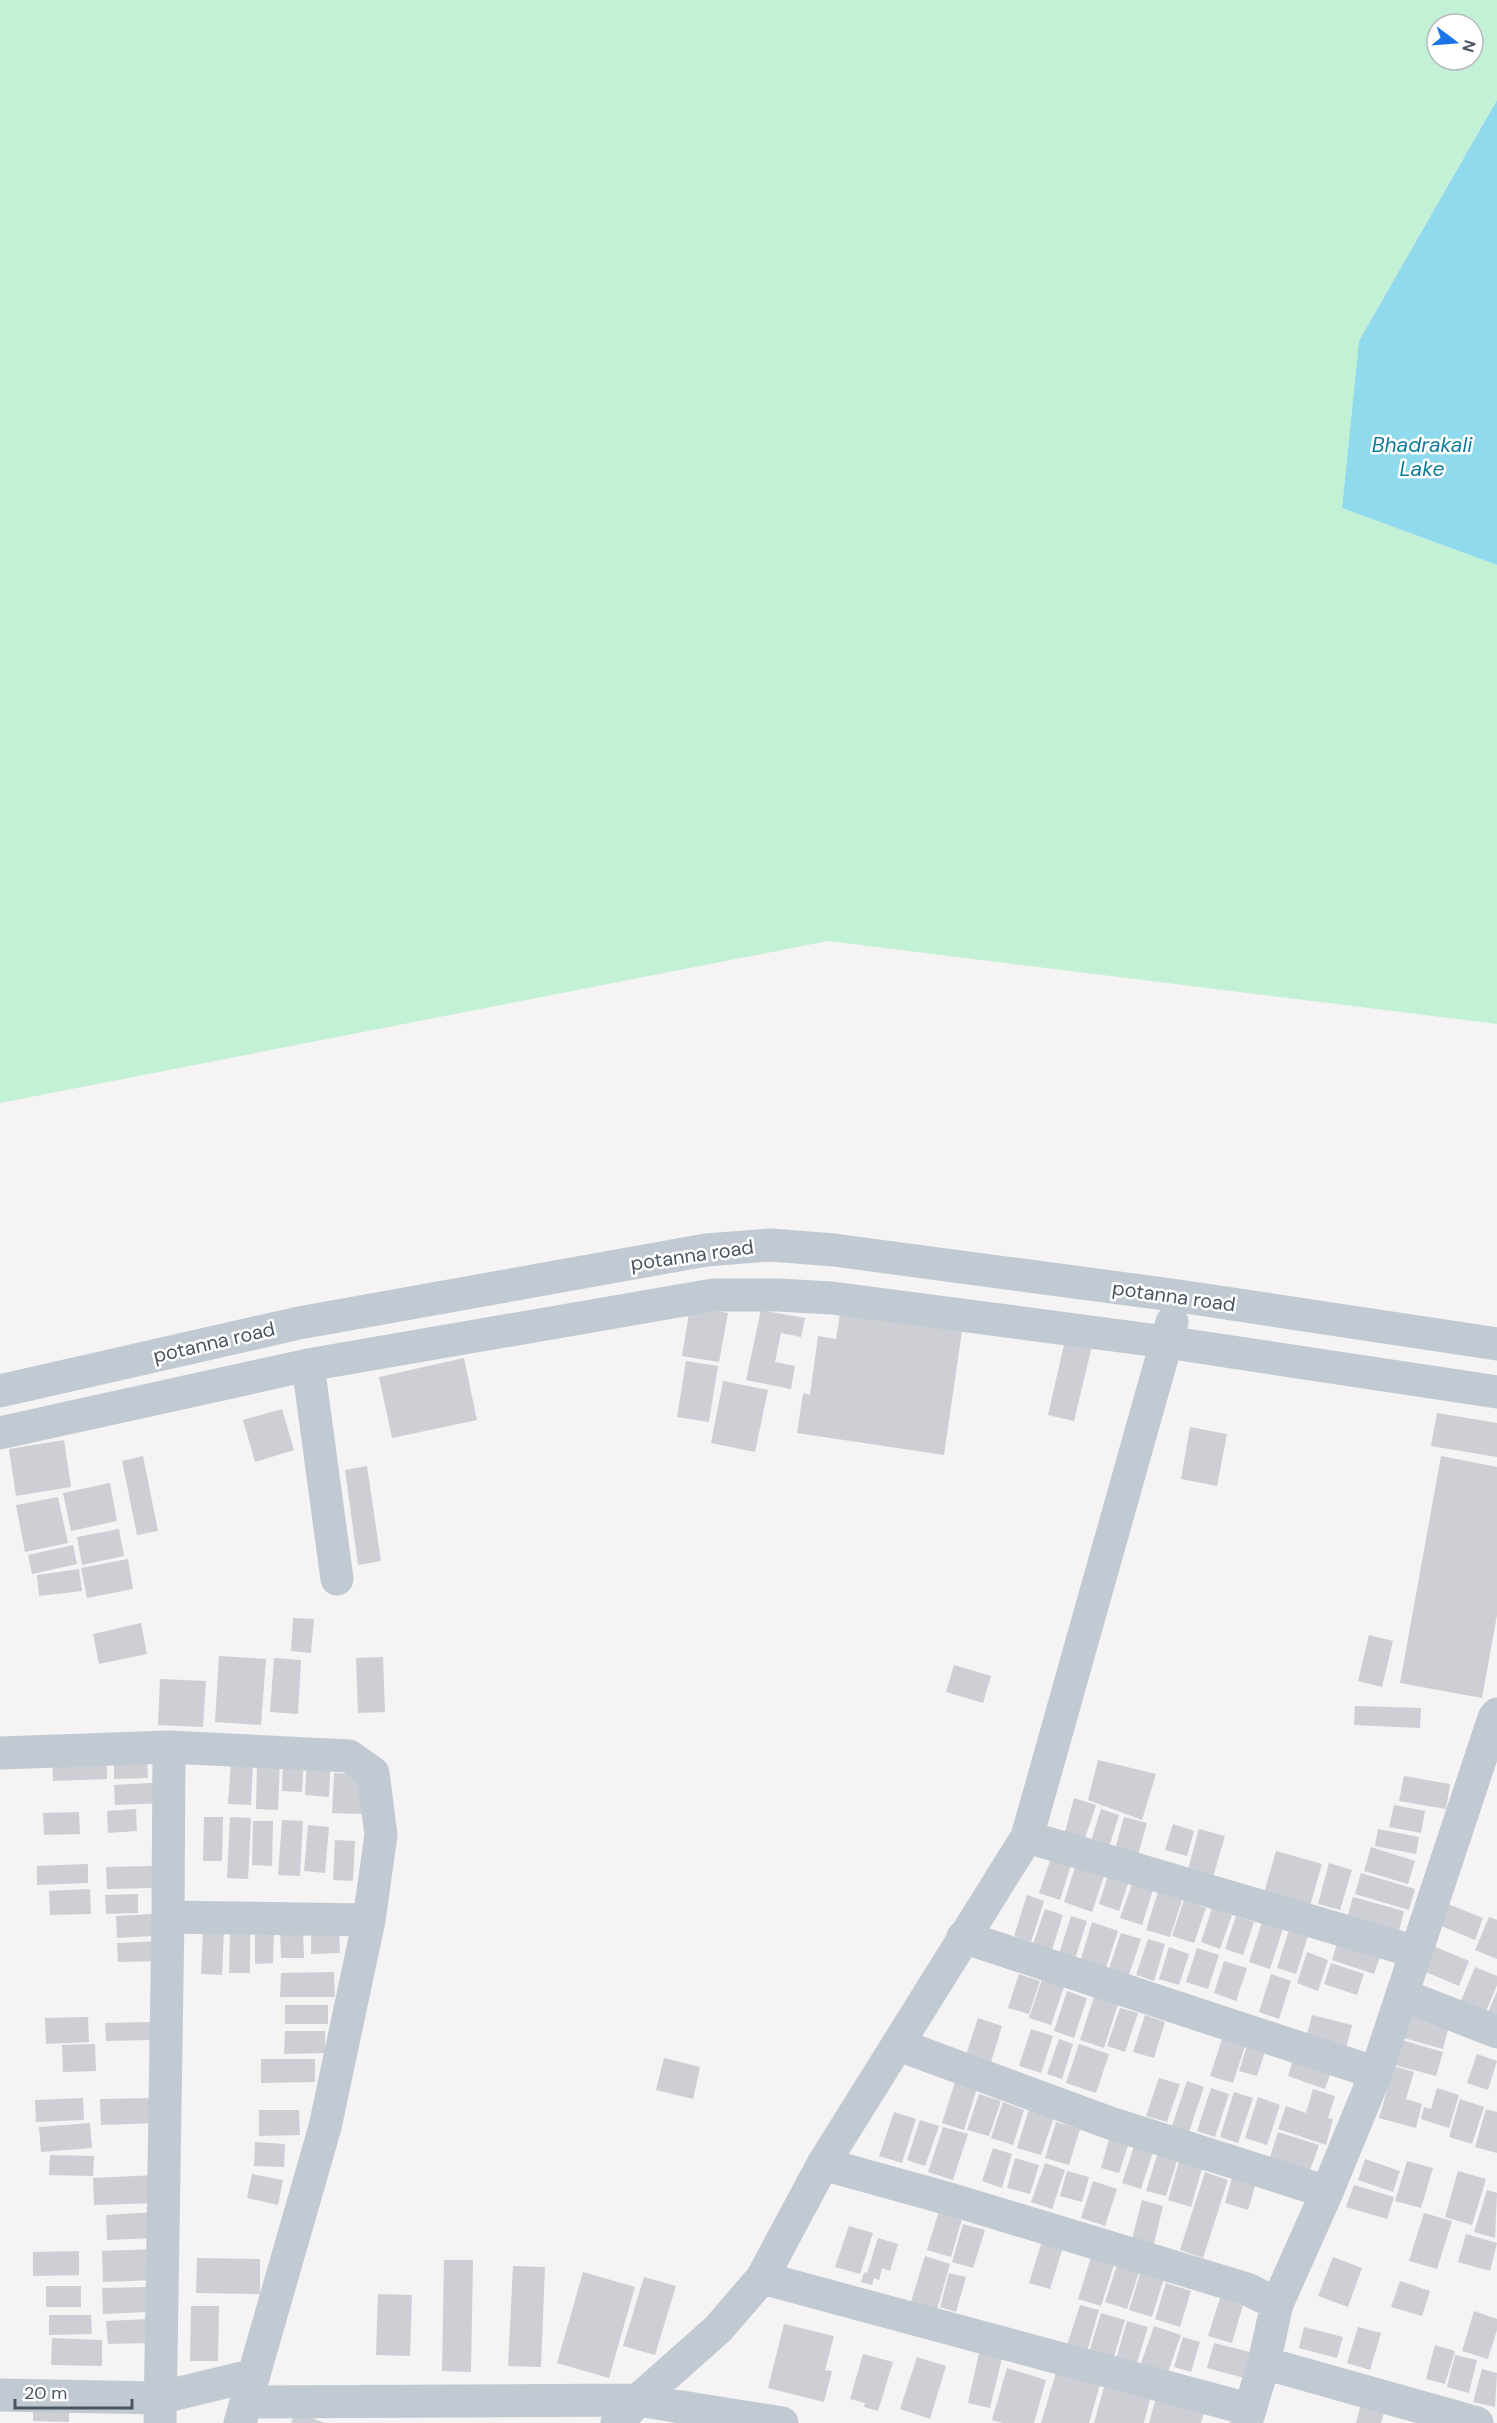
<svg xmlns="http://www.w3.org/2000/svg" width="1497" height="2423" font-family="'DM Sans',sans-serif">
	<rect width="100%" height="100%" fill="#f5f3f3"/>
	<path fill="#c3f1d5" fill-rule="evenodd" d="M0,0h1497v100l-138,241 -17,167 155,57v459l-669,-83 -828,162zM1437,24h36v36h-36z"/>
	<path fill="#90daee" d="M1497,100v465l-155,-57 17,-167z"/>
	<path fill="#cdcfd5" d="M690,1307l38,6 -9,49 -37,-6z
		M761,1310l44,8 -4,19 -20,-4 -6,29 20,4 -4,23 -45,-9z
		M840,1314l122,17 -18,124 -147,-22 6,-40 7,2 8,-59 18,3z
		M1066,1336l27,6 -19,79 -26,-6z
		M464,1358l13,62 -85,18 -13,-61z
		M686,1361l32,5 -9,56 -32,-5z
		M723,1381l45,9 -13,62 -44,-9z
		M282,1409l12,41 -39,12 -12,-42z
		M1437,1413l60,10v34l-66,-11z
		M1190,1427l37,7 -10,52 -36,-7z
		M64,1440l7,47 -55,9 -7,-47z
		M143,1456l15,75 -21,4 -15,-74z
		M1441,1456l56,11v148l-15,83 -82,-15z
		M367,1466l14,95 -23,4 -13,-95z
		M110,1483l7,38 -46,10 -8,-38z
		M58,1497l10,46 -43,9 -9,-47z
		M119,1529l5,27 -42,9 -5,-28z
		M73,1545l4,19 -45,10 -4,-19z
		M128,1559l5,30 -46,9 -6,-30z
		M79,1569l3,22 -43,5 -2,-21z
		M293,1618l21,1 -3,34 -20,-2z
		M141,1623l6,31 -48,10 -6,-30z
		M1369,1635l24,6 -11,46 -24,-6z
		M219,1656l47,3 -5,66 -46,-3z
		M383,1657l2,55 -27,1 -2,-55z
		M274,1658l27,2 -3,54 -28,-2z
		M954,1665l37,11 -8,27 -37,-11z
		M160,1679l46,2 -3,46 -45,-2z
		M1355,1706l66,2 -1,20 -66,-3z
		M307,1755l24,1 -2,41 -24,-2z
		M107,1756v23l-54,2 -1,-23z
		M283,1758l21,1 -2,33 -20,-1z
		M147,1759l1,19 -34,1v-18z
		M1098,1760l58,14 -14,46 -54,-20z
		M257,1761l23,1 -2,48 -22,-1z
		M231,1762l22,1 -2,42 -23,-1z
		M334,1773l31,1 -2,40 -31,-1z
		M1404,1776l46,8 -4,25 -47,-8z
		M167,1782v21l-52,2 -1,-20z
		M1074,1798l22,7 -11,33 -20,-6z
		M1394,1805l31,6 -4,22 -32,-6z
		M136,1809l1,22 -29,2 -1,-22z
		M1101,1809l18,6 -10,32 -18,-6z
		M79,1812l1,22 -36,1 -1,-22z
		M204,1817h19l-1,44h-19z
		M230,1817l21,1 -3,61 -21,-1z
		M1124,1817l23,6 -9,32 -23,-6z
		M282,1820l21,1 -3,55 -22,-1z
		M253,1821h20l-1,45 -20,-1z
		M1173,1824l21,7 -7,25 -22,-6z
		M308,1825l21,2 -4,46 -21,-2z
		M1199,1829l26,7 -12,41 -25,-8z
		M1378,1829l41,8 -3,17 -41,-8z
		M335,1840l20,1 -2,40 -20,-1z
		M1371,1847l44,14 -7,23 -44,-13z
		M1276,1851l46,13 -12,42 -46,-13z
		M1052,1855l20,7 -12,38 -21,-7z
		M1329,1863l23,7 -12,40 -22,-6z
		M88,1864v19l-51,2v-19z
		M1076,1864l29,9 -13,39 -28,-10z
		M153,1866l1,22 -47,1 -1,-22z
		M1109,1872l21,6 -11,33 -20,-7z
		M1361,1873l54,16 -6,21 -54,-16z
		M1133,1881l21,6 -12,38 -22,-7z
		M90,1889l1,25 -41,1 -1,-24z
		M1158,1892l24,8 -12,37 -24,-7z
		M138,1894v19l-32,1 -1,-19z
		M1027,1895l17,6 -13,41 -17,-6z
		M1353,1897l51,14 -6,24 -52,-14z
		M1184,1900l22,8 -12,35 -22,-7z
		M1448,1904l35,14 -8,22 -36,-15z
		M1212,1908l20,7 -12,34 -19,-7z
		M1045,1909l18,6 -14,44 -19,-6z
		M153,1914l1,22 -37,2 -1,-22z
		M1071,1916l16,5 -14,44 -16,-5z
		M1236,1916l18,6 -11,33 -18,-6z
		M1489,1917l8,3v39l-22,-9z
		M1092,1922l26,9 -15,46 -25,-8z
		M1262,1922l21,6 -13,41 -21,-7z
		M339,1926l1,27 -29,1v-27z
		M274,1929l-1,34 -18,1v-34z
		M203,1930l21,1 -2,44 -21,-1z
		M280,1930h23l1,28h-23z
		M1289,1930l19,6 -12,38 -19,-6z
		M230,1932h20v41h-21z
		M1121,1933l20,6 -13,39 -20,-7z
		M1339,1937l43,14 -8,23 -42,-14z
		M1148,1939l17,5 -11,37 -18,-6z
		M160,1941l1,20 -43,1 -1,-19z
		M1426,1943l43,18 -10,25 -43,-18z
		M1169,1947l20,7 -10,31 -20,-6z
		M1197,1948l22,7 -11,34 -22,-7z
		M1307,1952l21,8 -10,31 -21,-8z
		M1224,1961l23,7 -11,33 -22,-8z
		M1331,1963l33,11 -7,21 -33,-11z
		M1475,1967l22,9v9l-12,29 -25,-11z
		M334,1972l1,25h-55l1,-24z
		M1019,1974l21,7 -11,33 -21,-6z
		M1271,1974l20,7 -12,38 -20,-7z
		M1042,1979l22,8 -13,38 -22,-7z
		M1067,1991l20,7 -13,40 -20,-7z
		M1497,1991v28l-10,-4z
		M1094,1997l24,7 -14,44 -24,-8z
		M285,2005h43v19h-43z
		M1120,2008l18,5 -13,39 -18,-6z
		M1411,2012l39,10 -7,27 -39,-11z
		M1145,2015l20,7 -11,36 -21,-6z
		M1312,2015l40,10 -7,28 -40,-11z
		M88,2017l1,25 -43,2 -1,-26z
		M978,2018l24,8 -14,46 -25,-8z
		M151,2022l1,18 -46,1 -1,-18z
		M1031,2029l22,7 -12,37 -22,-7z
		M285,2031h40v22l-41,1z
		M1059,2039l14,5 -11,35 -15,-5z
		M1222,2039l23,7 -12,37 -23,-7z
		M1402,2040l41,12 -7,24 -41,-11z
		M95,2044l1,27 -33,1 -1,-27z
		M1079,2044l30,10 -13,39 -30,-10z
		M1247,2046l18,6 -8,24 -18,-5z
		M1295,2054l38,12 -8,23 -37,-13z
		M1477,2054l20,7 -9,29 -21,-7z
		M664,2058l36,9 -7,32 -37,-9z
		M261,2059h54v23l-54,1z
		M1387,2064l27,8 -8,27 16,5 -6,24 -37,-10 8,-28z
		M1159,2078l21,6 -13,38 -21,-6z
		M956,2079l22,6 -14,45 -22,-7z
		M1187,2081l17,6 -15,45 -17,-6z
		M1211,2088l18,6 -14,43 -18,-6z
		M1437,2088l22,7 -10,33 -28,-9 3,-12 7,2z
		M1313,2089l22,7 -7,22 5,1 -7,26 -48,-16 8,-23 20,7z
		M1234,2092l19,6 -15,45 -18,-6z
		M979,2094l22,7 -12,35 -22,-6z
		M1258,2097l22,8 -13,40 -22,-7z
		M83,2098l1,22 -48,2 -1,-22z
		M158,2098l1,25 -58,2 -1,-26z
		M1460,2099l24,8 -12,37 -23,-7z
		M1003,2102l21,8 -11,35 -22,-7z
		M1029,2109l25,8 -13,38 -24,-7z
		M1486,2109l11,3v41l-22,-6z
		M259,2110h40l1,25 -41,1z
		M894,2112l22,7 -14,44 -23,-7z
		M920,2120l19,6 -14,40 -18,-6z
		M1056,2122l24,7 -11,36 -24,-7z
		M90,2123l2,25 -51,4 -2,-25z
		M943,2127l25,7 -15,46 -25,-8z
		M1111,2132l19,7 -11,34 -18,-5z
		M1278,2132l41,13 -9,25 -40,-13z
		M1136,2140l19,6 -14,43 -19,-6z
		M255,2142l30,2 -1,23 -30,-1z
		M993,2148l19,6 -10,34 -20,-7z
		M1159,2149l20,6 -13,41 -20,-5z
		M50,2155l44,1 -1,20 -44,-1z
		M1015,2158l24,7 -9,29 -23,-6z
		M1180,2158l23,7 -12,42 -23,-7z
		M1365,2159l35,12 -7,21 -35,-12z
		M1407,2161l26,7 -12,40 -26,-7z
		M1045,2163l20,7 -13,39 -21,-7z
		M1234,2170l24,6 -10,34 -23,-7z
		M1067,2171l22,6 -7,25 -22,-6z
		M1458,2171l28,8 -14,46 -27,-8z
		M1205,2172l23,8 -25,78 -23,-8z
		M252,2174l31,6 -5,25 -31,-7z
		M156,2175v28l-62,2 -1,-27z
		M1093,2181l24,8 -12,37 -24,-8z
		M1354,2185l40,12 -7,22 -41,-12z
		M1487,2190l10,3 -2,45 -21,-6z
		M1142,2200l21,6 -10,42 -22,-5z
		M939,2211l23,8 -11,38 -24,-7z
		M154,2212l1,26 -48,2 -1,-25z
		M1424,2213l28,8 -15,48 -28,-8z
		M963,2224l22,6 -12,38 -21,-6z
		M849,2226l24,7 -13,41 -25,-7z
		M1466,2234l31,9 -7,28 -32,-9z
		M878,2238l20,6 -8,27 -8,-3 -3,12 -5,-2 -2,7 -11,-3 3,-10 3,1z
		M1042,2241l21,6 -13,42 -21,-6z
		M155,2249l1,31 -53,2 -1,-31z
		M79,2251v24l-46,1v-24z
		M925,2256l25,8 -14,49 -26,-8z
		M1091,2257l23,8 -13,41 -23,-7z
		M1333,2257l29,11 -14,39 -30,-11z
		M197,2258l63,1v35l-64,-1z
		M444,2260h29l-2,112 -29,-1z
		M1117,2265l22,7 -12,37 -22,-7z
		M513,2266l32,1 -4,100 -33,-1z
		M1141,2271l23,7 -12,39 -23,-7z
		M583,2272l52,15 -26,91 -52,-15z
		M949,2273l17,4 -10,35 -16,-5z
		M644,2277l32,9 -21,69 -32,-9z
		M1400,2281l30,10 -8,25 -31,-9z
		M1166,2283l25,8 -11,36 -25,-8z
		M46,2286h35v21h-35z
		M148,2287l1,25 -46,2 -1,-26z
		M1222,2292l23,6 -13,45 -24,-7z
		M378,2294l34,1 -2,61 -34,-1z
		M1080,2305l19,5 -13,45 -20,-7z
		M191,2306h28l-1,55h-28z
		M1474,2311l23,8v11l-9,29 -26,-8z
		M1101,2313l24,7 -13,43 -24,-7z
		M49,2315h42l1,19 -43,1z
		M148,2319v24l-40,1 -2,-23z
		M1127,2321l21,6 -13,42 -20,-6z
		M784,2324l50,12 -9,34 7,1 -8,31 -56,-14z
		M1154,2326l27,9 -15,43 -27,-9z
		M1304,2327l39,10 -6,21 -38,-10z
		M1358,2327l23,6 -11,37 -23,-7z
		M1183,2337l17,5 -9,30 -17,-5z
		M52,2338l50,2v26l-51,-1z
		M1214,2343l40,10 -6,26 -41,-11z
		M1435,2345l20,6 -10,33 -19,-5z
		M979,2353l23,5 -12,50 -22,-5z
		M863,2354l30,8 -15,49 -14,-4 1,-4 -15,-4z
		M1455,2355l22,5 -8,33 -22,-6z
		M917,2357l29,9 -16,53 -30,-10z
		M1007,2368l39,12 -12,43h-32l-10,-3z
		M1057,2369l44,12 -12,42h-48z
		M1482,2369l15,4 -2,34 -22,-5z
		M1105,2383l46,12 -7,28h-50z
		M1364,2392l24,7 -7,24h-25z
		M1157,2394l49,13 -5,16h-52z
		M33,2397h36v25l-36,-1z
		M295,2412l30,11h-34z"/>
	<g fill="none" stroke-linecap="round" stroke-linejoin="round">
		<path stroke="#c1cad2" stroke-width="33" d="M308,1365l29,214
			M0,1391l299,-68 407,-73 65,-5 63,5 345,46 318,48
			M0,1433l308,-68 405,-70h65l54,3 334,44 331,50
			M0,1753l169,-6 180,9 24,17 8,62 -12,85 -44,207 -85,296
			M1027,1837l389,115
			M168,1917l1,-170
			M963,1937l413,136
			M1403,1995l94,37
			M899,2045l211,78 217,69
			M823,2164l130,36 294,89 30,15
			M762,2278l486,131
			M1264,2363l213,60
			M0,2395l159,3 95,-23
			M247,2402l391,-2 144,23
			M160,2423l8,-506 201,3
			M617,2423l21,-23 80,-71 44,-51 61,-114 204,-327 145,-515
			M1246,2423l18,-60 13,-59 50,-112 49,-119 118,-355 3,-4"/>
	</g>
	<g text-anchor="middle" stroke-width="5" stroke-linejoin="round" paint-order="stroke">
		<g font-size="20" fill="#4a5661" stroke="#fff">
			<text transform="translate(692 1255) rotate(-8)" y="7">potanna road</text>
			<text transform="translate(1174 1296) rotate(8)" y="7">potanna road</text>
			<text transform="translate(214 1342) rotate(-13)" y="7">potanna road</text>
		</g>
		<g font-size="21" font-style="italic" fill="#0c7c9b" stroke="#fff">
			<text x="1422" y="452">Bhadrakali<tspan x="1422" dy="24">Lake</tspan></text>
		</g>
	</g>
	<g transform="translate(1455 42) rotate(106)"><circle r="28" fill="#ffffff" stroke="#b7bbc0" stroke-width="1.5"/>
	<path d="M0-4.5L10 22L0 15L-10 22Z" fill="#1a73e8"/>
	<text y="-9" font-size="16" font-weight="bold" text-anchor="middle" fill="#4a5661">N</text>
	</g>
	<path d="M15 2399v9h117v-9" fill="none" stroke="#4a5661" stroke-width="3"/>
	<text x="24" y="2399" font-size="18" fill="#4a5661" stroke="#ffffff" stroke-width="4.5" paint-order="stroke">20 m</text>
</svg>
